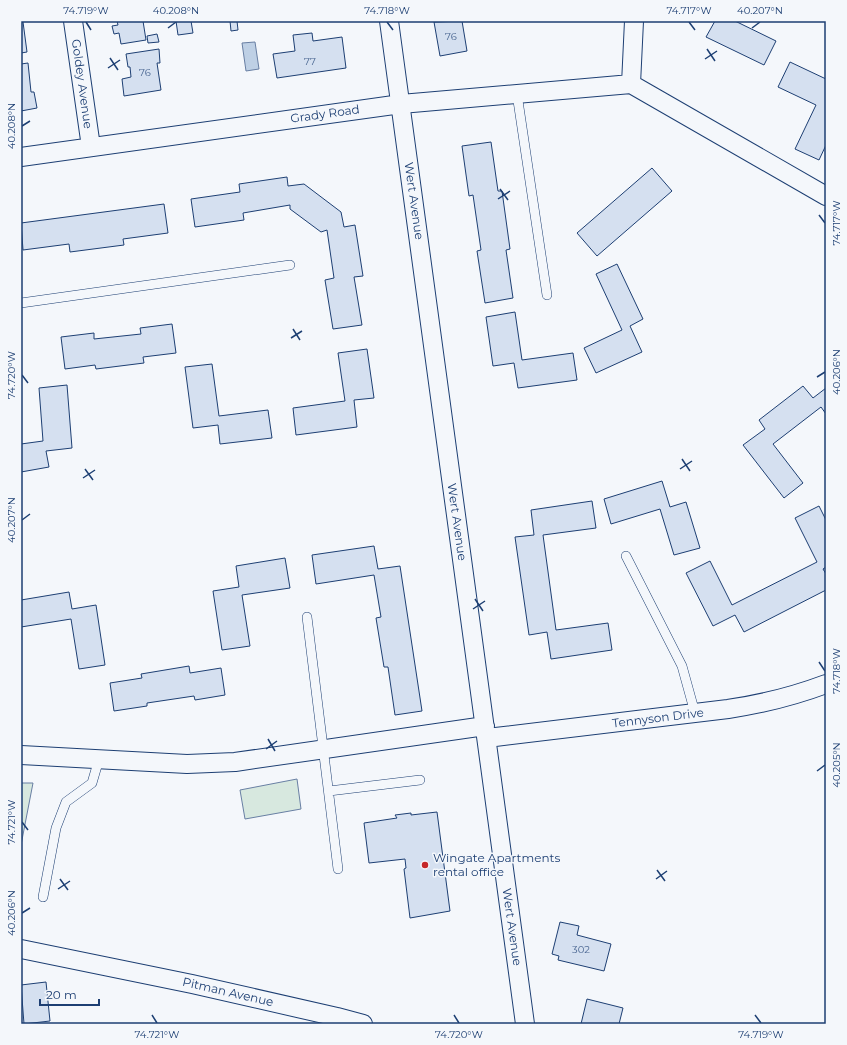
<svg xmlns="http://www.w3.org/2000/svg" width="847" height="1045" font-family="Montserrat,sans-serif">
	<rect width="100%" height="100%" fill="#f4f7fb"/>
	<path fill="#d7e8df" stroke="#687fa3" d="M297,779l4,30 -56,10 -5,-29z
		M21,783h12l-12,62z"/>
	<path fill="#bed0e5" stroke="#687fa3" d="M255,42l4,27 -13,2 -4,-28z"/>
	<path fill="#d5e0f0" stroke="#1d3f73" d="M117,21h26l3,19 -25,4 -2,-11 -5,1 -2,-8 6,-1z
		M176,21h15l2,12 -15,2z
		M230,21h7l1,9 -7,1z
		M462,21l5,30 -27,5 -6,-34z
		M715,21h20l41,20 -12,24 -58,-28z
		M21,22h2l4,30 -6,1z
		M312,33l1,8 29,-4 4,31 -69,10 -4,-24 22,-3 -2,-16z
		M157,34l2,8 -11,1 -1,-7z
		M159,49l1,14h-3l4,27 -37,6 -2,-17 9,-2 -1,-10h-2l-2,-13z
		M790,62l36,17v66l-7,15 -24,-11 21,-44 -38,-18z
		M28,63l3,29h3l3,16 -16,3v-47z
		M491,142l7,49h4l8,58 -4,1 7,48 -28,5 -8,-52 4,-1 -8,-55 -4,1 -7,-50z
		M652,168l20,23 -75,65 -20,-23z
		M287,177l1,9 16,-2 37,28 3,15 11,-2 8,51 -9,1 8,48 -29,4 -8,-49 9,-2 -7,-48 -6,2 -31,-23v-4l-47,8 1,7 -49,7 -4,-28 49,-7 -1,-8z
		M164,204l4,29 -45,6 1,6 -54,7 -1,-8 -46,6 -2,-27z
		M617,264l26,55 -13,7 12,26 -46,21 -12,-25 38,-18 -26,-56z
		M515,312l7,48 51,-7 4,27 -59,8 -4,-25 -21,3 -7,-49z
		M172,324l4,29 -33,4 1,6 -48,6 -1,-4 -30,4 -4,-32 33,-4v6l47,-5 -1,-6z
		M367,349l7,49 -20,2 3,27 -61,8 -3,-27 52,-7 -7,-48z
		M212,364l7,52 49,-6 4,28 -52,6 -2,-19 -25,3 -8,-61z
		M67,385l5,63 -26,3 3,16 -28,5v-28l22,-3 -4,-53z
		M803,386l10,12 13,-10v26l-5,-7 -48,37 30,39 -19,15 -41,-53 22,-16 -6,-9z
		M662,481l8,26 16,-5 14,46 -26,7 -14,-46 -49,15 -7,-25z
		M592,501l4,27 -53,7 13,95 52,-7 4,27 -61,9 -4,-27 -18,3 -14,-98 19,-2 -3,-25z
		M819,506l7,14v47l-3,2 3,5v16l-82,42 -9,-17 -22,11 -27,-53 24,-12 22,44 85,-43 -22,-44z
		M374,546l4,23 22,-3 22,145 -27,4 -7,-48h-4l-8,-49 5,-1 -7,-42 -58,9 -4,-29z
		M285,558l5,30 -48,7 8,51 -28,4 -9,-59 26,-4 -3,-21z
		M69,592l3,17 24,-4 9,60 -26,4 -8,-50 -50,8v-27z
		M189,666l1,7 31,-5 4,27 -30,5 -1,-4 -47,7v3l-33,5 -4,-28 32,-5 -1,-4z
		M437,812l13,99 -40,7 -6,-49 2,-1 -1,-9 -36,4 -5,-40 33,-5 -2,-3 16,-2v2z
		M560,922l19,4 -2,9 34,9 -7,27 -46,-11 1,-4 -7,-2z
		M46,982l4,39 -26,3 -3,-39z
		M587,999l36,9 -4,16h-38z"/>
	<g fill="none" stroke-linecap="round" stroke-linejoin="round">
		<g stroke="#1d3f73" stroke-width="10">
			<path id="lane" d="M517,94l30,201
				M21,303l269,-38
				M626,556l56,110 13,47
				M307,617l31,252
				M329,791l91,-11
				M43,897l13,-69 10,-26 26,-19 7,-24"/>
		</g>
		<g stroke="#1d3f73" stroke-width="20">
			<path id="street" d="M73,21l18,126
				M389,21l136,1003
				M631,84l195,112
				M631,84l3,-63
				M21,157l380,-53 230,-20
				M487,738l241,-29c34,-5 66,-13 98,-25
				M21,755l166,9 48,-2 250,-36
				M21,949l171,35 145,33 26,7"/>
		</g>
		<use href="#lane" stroke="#f4f7fb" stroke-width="9"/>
		<use href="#street" stroke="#f4f7fb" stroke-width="18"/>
	</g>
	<path fill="none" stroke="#1d3f73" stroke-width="1.5" d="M86,22l5,8M387,22l6,8M689,22l6,8M168,28l8,-6M752,28l8,-6M707,49l8,12M110,58l8,12M705,59l12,-8M108,68l12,-8M22,126l8,-5M500,189l8,11M498,199l12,-8M819,215l6,8M293,329l7,11M291,338l11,-7M22,375l6,8M817,377l8,-5M682,459l8,12M85,469l8,11M680,469l12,-8M83,478l12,-8M22,520l8,-6M475,599l8,12M473,609l12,-8M819,662l6,9M268,739l7,12M266,749l11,-8M817,771l8,-6M22,822l6,8M657,870l8,11M60,879l8,11M656,879l11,-8M58,889l12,-8M22,913l8,-5M152,1015l5,8M454,1015l5,8M755,1015l6,8"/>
	<circle fill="#c62828" stroke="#f4f7fb" stroke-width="1.5" cx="425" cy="865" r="4"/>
	<g text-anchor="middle" stroke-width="3" stroke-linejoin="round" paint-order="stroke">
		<g font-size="10" fill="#4b6792">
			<text x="451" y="40">76</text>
			<text x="310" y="65">77</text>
			<text x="145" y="76">76</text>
			<text x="581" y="953">302</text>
		</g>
		<g font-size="12" fill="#1d3f73" stroke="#f4f7fb">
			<text transform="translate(82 84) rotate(82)" y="4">Goldey Avenue</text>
			<text transform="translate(325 114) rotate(-8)" y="4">Grady Road</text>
			<text transform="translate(414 201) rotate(82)" y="4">Wert Avenue</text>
			<text transform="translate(457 522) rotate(82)" y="4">Wert Avenue</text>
			<text transform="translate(658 718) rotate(-7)" y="4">Tennyson Drive</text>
			<text transform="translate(512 927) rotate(82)" y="4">Wert Avenue</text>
			<text transform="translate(228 992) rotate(13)" y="4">Pitman Avenue</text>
		</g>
		<g font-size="12" fill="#1d3f73" stroke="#f4f7fb" text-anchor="start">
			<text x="433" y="862">Wingate Apartments<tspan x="433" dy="14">rental office</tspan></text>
		</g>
	</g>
	<rect width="847" height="1045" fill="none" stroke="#f4f7fb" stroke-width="44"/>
	<path d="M40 999v6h59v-6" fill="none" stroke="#1d3f73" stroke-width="2"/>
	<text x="46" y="999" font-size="12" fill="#1d3f73" stroke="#f4f7fb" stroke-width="3" paint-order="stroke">20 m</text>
	<rect x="22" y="22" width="803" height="1001" fill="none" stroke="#1d3f73" stroke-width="1.5"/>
	<g font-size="10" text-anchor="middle" fill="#1d3f73">
		<text x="86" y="14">74.719°W</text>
		<text x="176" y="14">40.208°N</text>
		<text x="387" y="14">74.718°W</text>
		<text x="689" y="14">74.717°W</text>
		<text x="760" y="14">40.207°N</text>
		<text transform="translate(11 126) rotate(-90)" y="4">40.208°N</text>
		<text transform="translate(836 223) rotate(-90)" y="4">74.717°W</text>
		<text transform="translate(836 372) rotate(-90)" y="4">40.206°N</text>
		<text transform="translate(11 375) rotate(-90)" y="4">74.720°W</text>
		<text transform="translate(11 520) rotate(-90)" y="4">40.207°N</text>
		<text transform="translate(836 671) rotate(-90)" y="4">74.718°W</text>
		<text transform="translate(836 765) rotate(-90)" y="4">40.205°N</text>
		<text transform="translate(11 822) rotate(-90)" y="4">74.721°W</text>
		<text transform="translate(11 913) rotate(-90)" y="4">40.206°N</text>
		<text x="157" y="1038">74.721°W</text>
		<text x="459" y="1038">74.720°W</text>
		<text x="761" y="1038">74.719°W</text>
	</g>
</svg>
